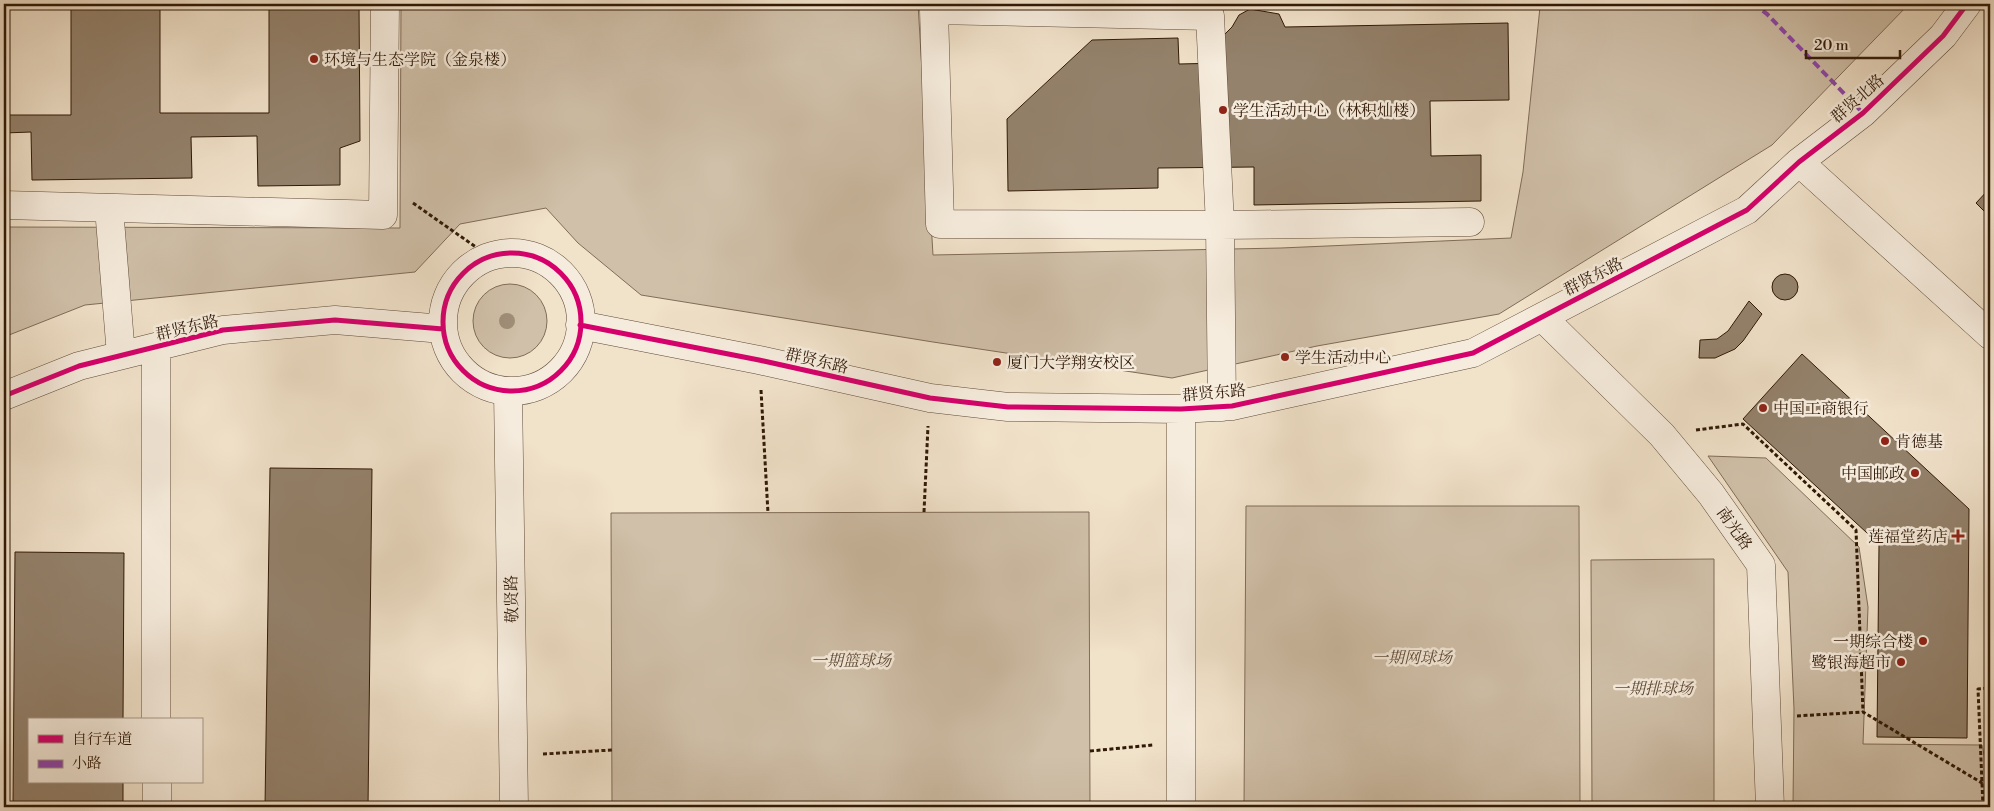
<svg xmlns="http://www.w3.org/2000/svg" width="1994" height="811" font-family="'Libre Bodoni','Noto Serif SC',serif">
	<rect width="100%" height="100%" fill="#f1e2ca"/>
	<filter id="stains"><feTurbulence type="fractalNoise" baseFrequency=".004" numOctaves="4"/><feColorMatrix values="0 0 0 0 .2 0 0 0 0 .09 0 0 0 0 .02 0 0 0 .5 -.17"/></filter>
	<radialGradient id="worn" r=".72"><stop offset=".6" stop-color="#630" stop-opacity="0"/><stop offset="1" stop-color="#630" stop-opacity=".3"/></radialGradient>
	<path fill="#d0c0a9" stroke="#806c58" d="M401,4h517l15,251 348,-7 230,-10 12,-66 17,-165 -105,-3h474l-137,141 -273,169 -182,32 -145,32 -239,-36 -292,-47 -63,-52 -32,-35 -86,16 -45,48 -330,33 -81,32v-110l396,1z
		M1229,4h128v3z
		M473 321a37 37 0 1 1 74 0a37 37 0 1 1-74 0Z
		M1708,456l58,2 93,89 9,60 -5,137 119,1 8,39v23h-197l1,-98 -6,-137z
		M1246,506h333l1,301h-336z
		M1089,512l1,295h-478l-1,-294z
		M1714,559v248h-122l-1,-247z"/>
	<path fill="#94826c" stroke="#301907" d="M71,4h89v109h109v-109h90l1,137 -20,7v37l-82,1 -1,-50 -66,1 1,41 -160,2 -1,-48 -27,1v-18h67z
		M1250,9l29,5 6,13 223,-4 1,77 -79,1 1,55 50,-1v46l-227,4v-38l-96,1v20l-150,3 -1,-72 85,-79 86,-2 1,26 43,-1v-26l10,-10 7,-12z
		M1990,188v29l-14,-14z
		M1772 287a13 13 0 1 1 26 0a13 13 0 1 1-26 0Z
		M1749,301l13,13 -19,27 -8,8 -20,9h-16l1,-18 17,-1 11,-8z
		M1802,354l167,155 -2,229 -90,-1 2,-193 -136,-125z
		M270,468l102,1 -4,338h-103z
		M15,552l109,1 -1,167h-94v62h94v25h-110z
		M4,760h3v33h-3z"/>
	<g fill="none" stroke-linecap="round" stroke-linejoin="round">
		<g stroke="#604b38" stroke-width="29">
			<path id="minor" d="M1799,162l191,173
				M4,205l379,10 2,-211
				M109,208l12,147
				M443 322a69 69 0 1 1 138 0a69 69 0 1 1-138 0Z
				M1542,317l120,118 49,59 50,71 9,242
				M580,325l179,35 171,38 78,9 173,2 51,-3 241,-53 274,-143 52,-48 64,-49 80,-77 24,-32
				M156,347v373
				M508,391l6,416
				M4,396l75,-30 144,-36 112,-10 108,9
				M1222,407l-2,-182 -280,-1 -6,-214 276,6 10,209 250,-3
				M1181,409v398
				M157,782v25"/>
		</g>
		<path stroke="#301907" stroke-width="3" stroke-dasharray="4 2.5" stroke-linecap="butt" d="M413,203l77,54
			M761,390l7,123
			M1696,430l47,-6 113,106 7,182
			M924,512l4,-86
			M1797,716l66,-4 119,71 8,1
			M1090,751l63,-6
			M543,754l69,-4
			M1983,807l-5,-118 12,-1"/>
		<use href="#minor" stroke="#f6ecdd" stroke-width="28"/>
		<path stroke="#8e44ad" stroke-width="4" stroke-dasharray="8 4" stroke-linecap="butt" d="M1753,4l14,10 96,99"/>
		<g stroke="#f6ecdd" stroke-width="8">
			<path id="cycleway" d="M443 322a69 69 0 1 1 138 0a69 69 0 1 1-138 0Z
				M580,325l179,35 171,38 78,9 173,2 51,-3 241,-53 274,-143 52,-48 64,-49 80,-77 24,-32
				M4,396l75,-30 144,-36 112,-10 108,9"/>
		</g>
		<use href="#cycleway" stroke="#d6006c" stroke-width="5"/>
	</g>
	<circle fill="#a18f7a" cx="507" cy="321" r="8"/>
	<g fill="#8f2418" stroke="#f6ecdd" stroke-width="2">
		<circle cx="314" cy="59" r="5"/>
		<circle cx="1223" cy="110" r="5"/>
		<circle cx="1285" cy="357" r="5"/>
		<circle cx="997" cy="362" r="5"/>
		<circle cx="1763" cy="408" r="5"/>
		<circle cx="1885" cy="441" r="5"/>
		<circle cx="1915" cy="473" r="5"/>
		<path d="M1955.5 528.5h5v5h5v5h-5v5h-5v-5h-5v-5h5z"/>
		<circle cx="1923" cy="641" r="5"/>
		<circle cx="1901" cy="662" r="5"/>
	</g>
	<g text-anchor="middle" stroke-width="5" stroke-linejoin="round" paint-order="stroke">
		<g font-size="16" fill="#301907" stroke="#f6ecdd" text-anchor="start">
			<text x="324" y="65">环境与生态学院（金泉楼）</text>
			<text x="1233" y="116">学生活动中心（林积灿楼）</text>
			<text x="1295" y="363">学生活动中心</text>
			<text x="1007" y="368">厦门大学翔安校区</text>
			<text x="1773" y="414">中国工商银行</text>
			<text x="1895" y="447">肯德基</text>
			<text x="1905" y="479" text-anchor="end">中国邮政</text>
			<text x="1948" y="542" text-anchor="end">莲福堂药店</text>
			<text x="1913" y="647" text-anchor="end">一期综合楼</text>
			<text x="1891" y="668" text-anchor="end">鹭银海超市</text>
		</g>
		<g font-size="16" fill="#301907" stroke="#f6ecdd">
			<text transform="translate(1857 98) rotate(-41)" y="6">群贤北路</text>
			<text transform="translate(1593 276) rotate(-27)" y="6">群贤东路</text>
			<text transform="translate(187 327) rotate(-13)" y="6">群贤东路</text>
			<text transform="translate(817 360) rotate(13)" y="6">群贤东路</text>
			<text transform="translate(1214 392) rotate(-5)" y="6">群贤东路</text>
			<text transform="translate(1735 528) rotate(55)" y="6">南光路</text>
			<text transform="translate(511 599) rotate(-91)" y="6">敬贤路</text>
		</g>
		<g font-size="16" font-style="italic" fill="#604b38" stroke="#f6ecdd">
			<text x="1412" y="663">一期网球场</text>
			<text x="851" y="666">一期篮球场</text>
			<text x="1653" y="694">一期排球场</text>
		</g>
	</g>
	<rect width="1994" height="811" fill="none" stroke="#f1e2ca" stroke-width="20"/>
	<rect x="5" y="5" width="1984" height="801" fill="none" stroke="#301907" stroke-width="2.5"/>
	<rect x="10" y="10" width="1974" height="791" fill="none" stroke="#301907"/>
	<rect x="28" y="718" width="175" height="65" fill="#f6ecdd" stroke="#a79887"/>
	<rect x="38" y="735" width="25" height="8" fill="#d6006c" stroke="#a79887"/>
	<text x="72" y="744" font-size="15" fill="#301907">自行车道</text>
	<rect x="38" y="760" width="25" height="8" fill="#8e44ad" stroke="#a79887"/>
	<text x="72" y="768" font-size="15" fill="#301907">小路</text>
	<path d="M1806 50v8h94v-8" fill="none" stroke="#301907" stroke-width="2.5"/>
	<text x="1814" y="50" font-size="15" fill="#301907" stroke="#f6ecdd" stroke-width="4" paint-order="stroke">20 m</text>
	<rect width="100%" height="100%" filter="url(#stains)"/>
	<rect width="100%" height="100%" fill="url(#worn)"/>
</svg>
